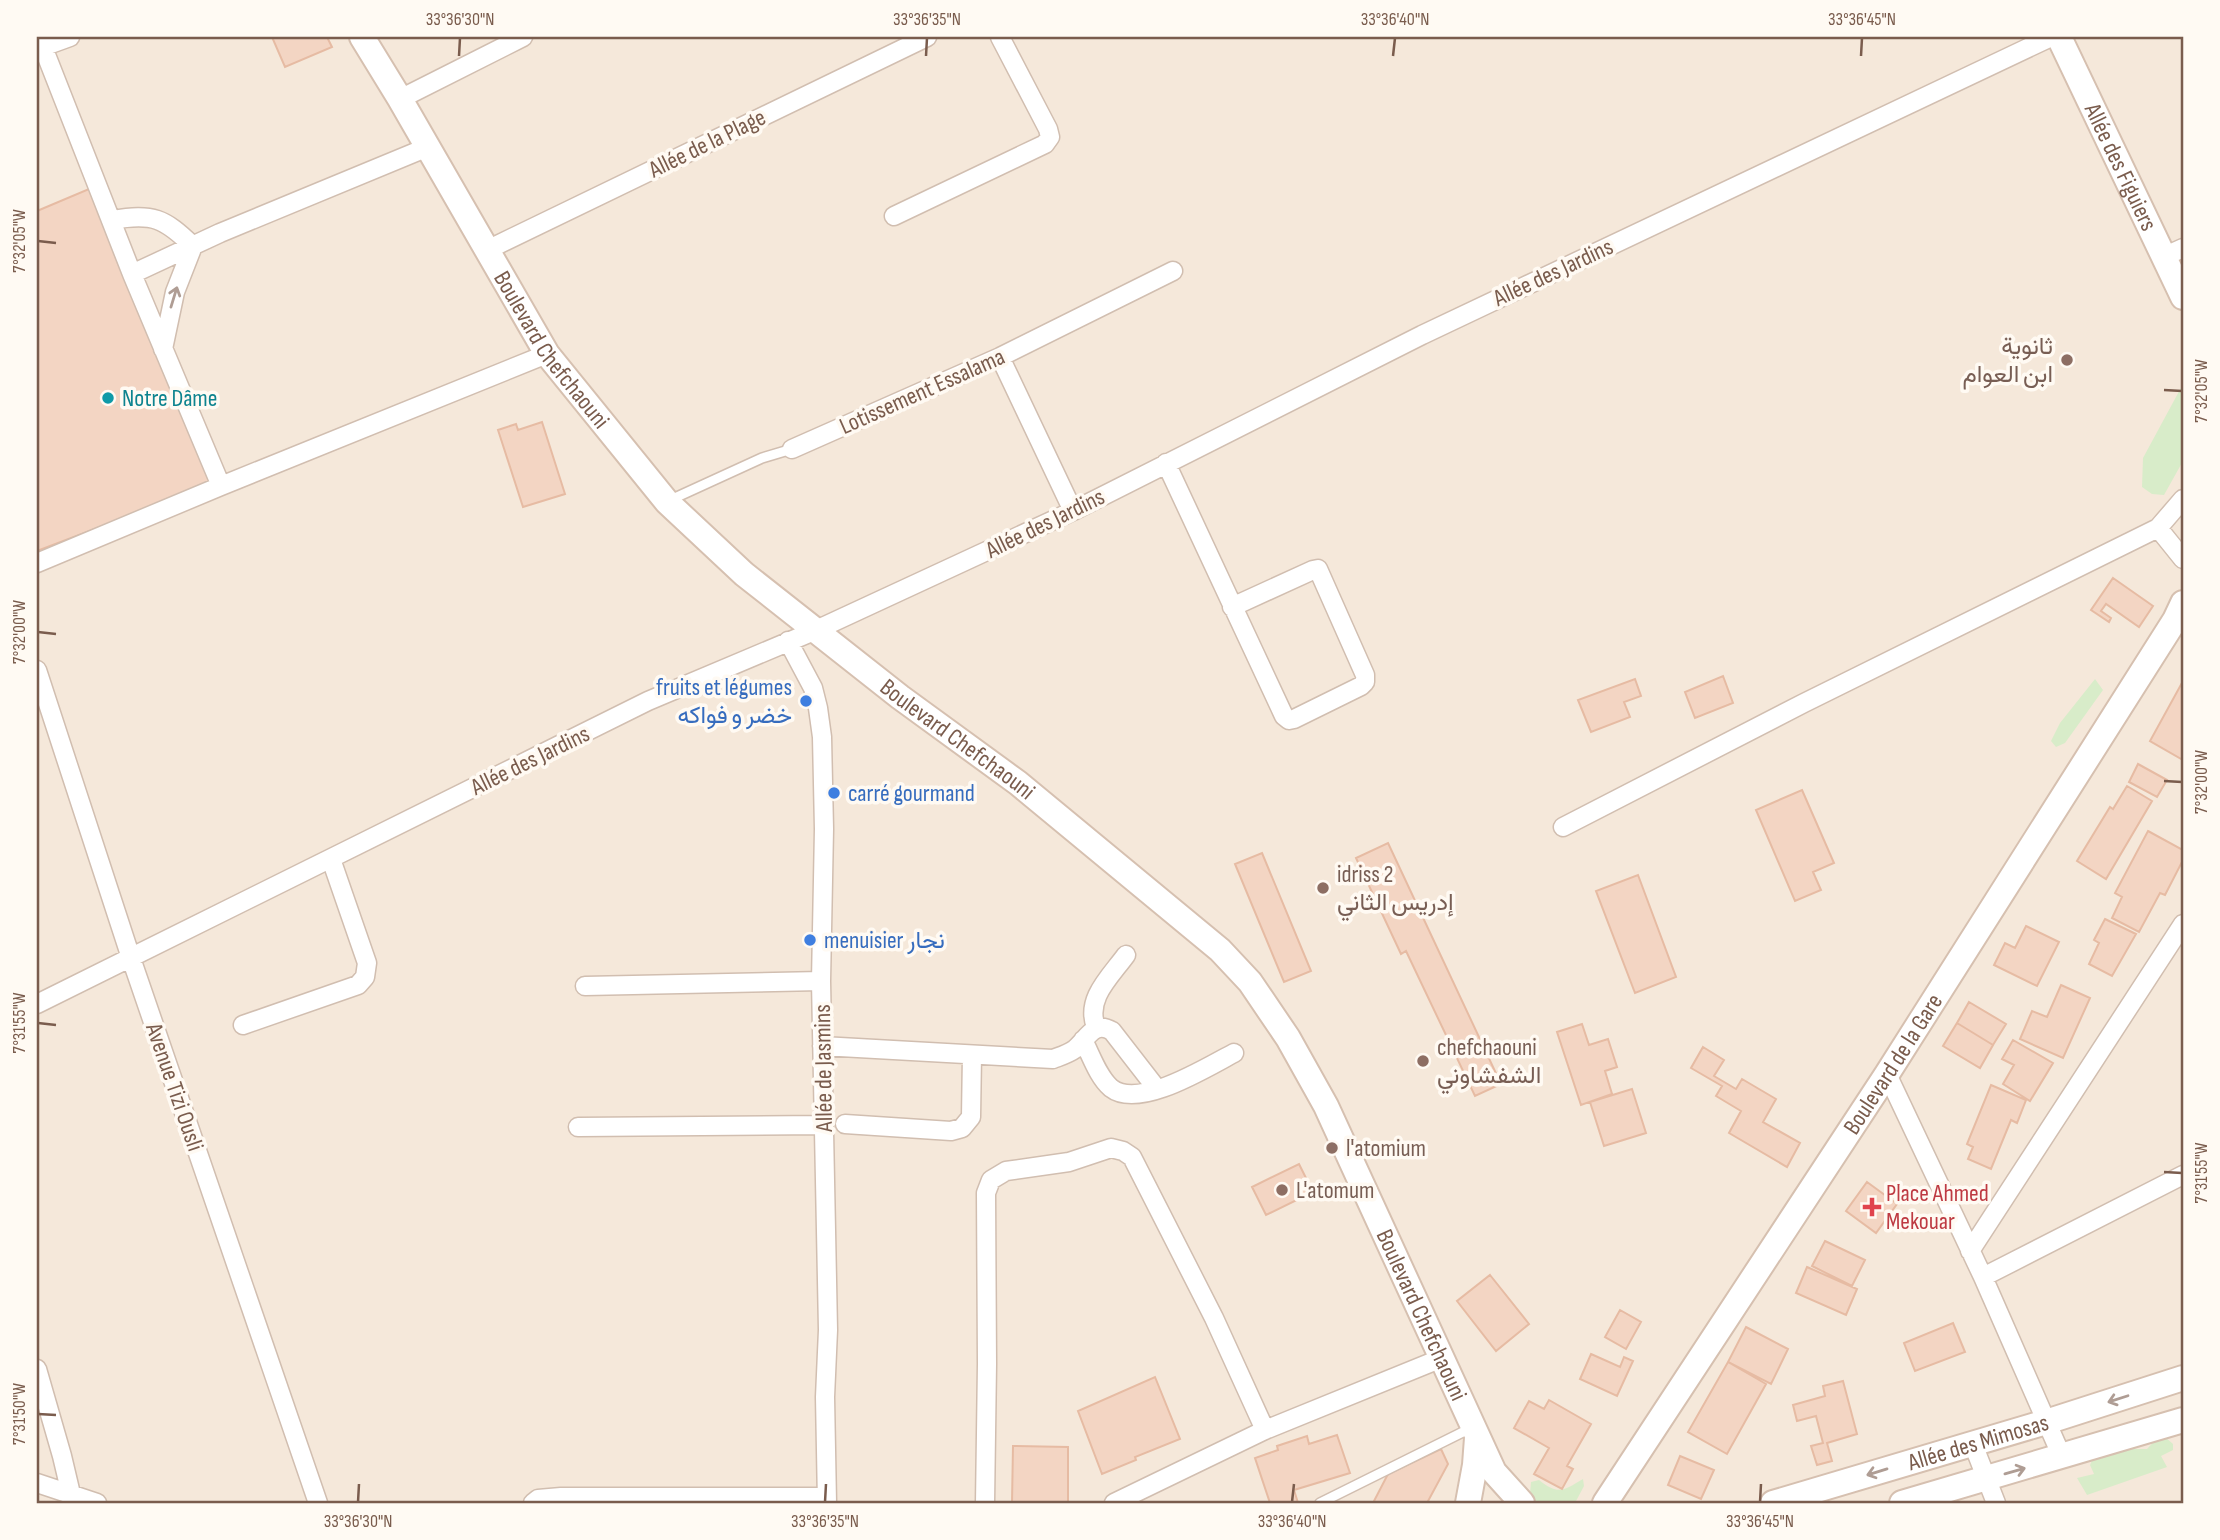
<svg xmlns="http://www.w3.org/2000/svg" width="2220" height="1540" font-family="'Sofia Sans Condensed',Vazirmatn,sans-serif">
	<rect width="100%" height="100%" fill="#fdf6ec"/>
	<path fill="#f5e8da" d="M37,37h2146v1466h-2146z"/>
	<path fill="#d8ecc9" d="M2183,384v77l-19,34 -12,-1 -10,-7 1,-29z
		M2095,679l8,11 -38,53 -9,4 -5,-6 9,-18z
		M2159,1436l6,1 8,7v6l-12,6 6,11 -80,28 -10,-17 17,-4 -4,-9 5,-11 19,-5h33z
		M1583,1479l1,7 -9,17h-42l-3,-9 1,-12 8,-2c20,16 25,10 44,-1z"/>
	<path fill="#f3d5c3" stroke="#e6bba3" stroke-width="2" d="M272,37h55l5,10 -47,20z
		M96,186l117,298 -176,67v-340z
		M542,422l23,72 -42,13 -25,-77 18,-6 2,6z
		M2113,578l40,28 -14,21 -33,-23 -5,7 10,7 -2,4 -18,-12z
		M1723,676l10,27 -38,15 -10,-26z
		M1635,679l6,17 -17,6 6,15 -39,15 -13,-32z
		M2183,681v79l-33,-19z
		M2138,764l29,16 -10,17 -28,-15z
		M2127,786l25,15 -46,78 -29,-18 33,-54 3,2z
		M1802,790l32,73 -21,9 8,18 -26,11 -39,-91z
		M2148,831l35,19v10l-18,35 -5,-2 -21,39 -27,-14 10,-21 -7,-4z
		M1388,843l113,241 -26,12 -69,-145 -5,3 -45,-96z
		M1262,853l49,118 -27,11 -49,-118z
		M1638,875l38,102 -41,16 -39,-102z
		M2105,919l31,15 -24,42 -23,-12 10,-21 -5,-3z
		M2026,926l33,16 -22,44 -43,-21 11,-22 10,5z
		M2061,985l29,13 -27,60 -43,-19 12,-28 15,6z
		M1969,1002l37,22 -13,21 -36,-22z
		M1957,1023l36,22 -13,23 -37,-22z
		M1582,1024l7,21 19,-6 9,28 -12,4 7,23 -31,11 -24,-73z
		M2013,1040l40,23 -23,38 -27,-17 11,-19 -12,-6z
		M1703,1047l21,13 -10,16 22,13 6,-10 34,20 -13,23 37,21 -13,24 -58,-34 12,-22 -25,-15 6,-10 -31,-18z
		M1991,1085l35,15 -9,23 -6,-3 -20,49 -23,-10 5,-12 -6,-3z
		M1632,1089l14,44 -42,13 -14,-44z
		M1299,1164l14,28 -47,23 -14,-28z
		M1867,1182l30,22 -21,29 -30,-22z
		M1825,1241l40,19 -13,26 -40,-20z
		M1807,1267l50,22 -11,26 -50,-22z
		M1490,1275l39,49 -33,27 -39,-50z
		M1620,1310l21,12 -15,27 -21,-12z
		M1953,1323l12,29 -50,19 -11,-28z
		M1746,1327l42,22 -17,35 -43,-22z
		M1591,1354l29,13 4,-10 9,4 -16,35 -37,-17z
		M1728,1362l38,22 -39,70 -39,-22z
		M1155,1377l25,62 -45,18 1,3 -34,14 -24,-63z
		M1843,1381l14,53 -30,9 5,18 -15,4 -6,-19 12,-3 -7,-27 -19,5 -4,-16 32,-9 -2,-10z
		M1549,1400l42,24 -24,42 6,3 -11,20 -28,-15 15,-26 -35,-20 15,-27 15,8z
		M1337,1435l13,38 -56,17 4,13h-28l-15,-45 23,-8 -1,-4 30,-10 2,8z
		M1013,1446l55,1v56h-56z
		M1441,1449l7,15 -21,39h-54l15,-29z
		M1680,1456l34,14 -13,29 -33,-14z"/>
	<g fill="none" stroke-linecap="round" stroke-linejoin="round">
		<g stroke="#d1beb0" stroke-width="12">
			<path id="lane" d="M668,501l94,-43 30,-9
				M1320,1503l151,-75"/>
		</g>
		<g stroke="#d1beb0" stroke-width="21">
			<path id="street" d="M43,47l89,227 89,212
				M37,49l33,-12
				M400,99l123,-62
				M894,216l151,-72 5,-7 -2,-8 -48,-92
				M112,220c41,-7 52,-2 81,26l-18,46 -12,57
				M487,250l440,-213
				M2163,257l20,-9
				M132,274l88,-41 208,-86
				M1000,357l73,154
				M792,449l208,-92 173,-86
				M1166,463l118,253 5,4 5,-1 67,-33 4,-4v-7l-47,-106 -5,1 -81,37
				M2158,528l25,31
				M37,563l184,-77 326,-132
				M788,641l25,47 5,20 4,29 2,92 -3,152 7,349 -3,67 2,106
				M37,670l94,288 187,545
				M1563,827l241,-124 354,-175 25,-29
				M585,986l236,-5
				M37,1004l611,-303 166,-70 259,-120 349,-176 629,-298
				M243,1025l115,-40 7,-8 2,-14 -36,-104
				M1096,1027c-11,-28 14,-50 30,-72
				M1083,1040c8,15 15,37 28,48 28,22 96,-21 123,-35
				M822,1046l231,13c8,-3 15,-5 22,-10 12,-10 19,-29 37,-18l45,58
				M1887,1074l96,203 79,180
				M845,1124l106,7 11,-3 9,-11 1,-62
				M578,1127l246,-2
				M1970,1251l213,-327
				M1983,1277l200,-102
				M37,1369l25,87 9,38 -1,9
				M1973,1444l23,59
				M37,1483l60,20
				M533,1503l5,-4 23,-2h265
				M985,1503l2,-139 -1,-171 5,-13 15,-9 63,-9 42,-14 12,3 9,6 82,161 51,112
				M1114,1503l151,-73 177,-72"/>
		</g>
		<g stroke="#d6c0b0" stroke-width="28">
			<g id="secondary">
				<path id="s1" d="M362,37l38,62 147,255 120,148 77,72 156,123 118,86 202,167 30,32 38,56 38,68 168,366 28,31"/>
				<path id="s2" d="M2059,37l124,260"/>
				<path d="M1468,1503l7,-38 2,-27"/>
				<path id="s3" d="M1605,1503l282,-429 288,-454 8,-17"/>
				<path id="s4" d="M1773,1503l273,-81 137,-44"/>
				<path d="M1902,1503l281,-83"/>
			</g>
		</g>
		<use href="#lane" stroke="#fff" stroke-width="9"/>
		<use href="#street" stroke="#fff" stroke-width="18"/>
		<use href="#secondary" stroke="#fff" stroke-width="24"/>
	</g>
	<defs><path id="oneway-shaft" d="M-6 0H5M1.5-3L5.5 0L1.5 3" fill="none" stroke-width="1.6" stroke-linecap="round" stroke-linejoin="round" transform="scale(1.75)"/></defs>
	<g stroke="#af9d94">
		<use href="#oneway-shaft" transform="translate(174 297) rotate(-73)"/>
		<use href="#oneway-shaft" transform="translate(2118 1399) rotate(162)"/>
		<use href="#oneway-shaft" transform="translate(2015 1471) rotate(-16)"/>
		<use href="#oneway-shaft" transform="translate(1877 1472) rotate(163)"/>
	</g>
	<path fill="none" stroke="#7a5c4d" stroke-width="2.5" d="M459,56l1,-18M926,56l1,-18M1393,56l2,-18M1861,56l1,-18M38,241l18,2M2164,390l18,1M38,632l18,2M2164,781l18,1M38,1023l18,2M2164,1172l18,1M38,1414l18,1M358,1502l1,-18M825,1502l1,-18M1292,1502l2,-18M1760,1502l1,-18"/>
	<g fill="#8d6e63" stroke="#fffaf3" stroke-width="2.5">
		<circle cx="2067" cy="360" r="7"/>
		<circle cx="1323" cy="888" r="7"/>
		<circle cx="1423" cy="1061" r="7"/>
		<circle cx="1332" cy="1148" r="7"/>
		<circle cx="1282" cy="1190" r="7"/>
	</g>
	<circle fill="#0f9aa8" stroke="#fffaf3" stroke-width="2.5" cx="108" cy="398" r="7"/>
	<g fill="#3f7fe0" stroke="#fffaf3" stroke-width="2.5">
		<circle cx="806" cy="701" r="7"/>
		<circle cx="834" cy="793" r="7"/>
		<circle cx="810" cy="940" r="7"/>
	</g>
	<path fill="#e0444e" stroke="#fffaf3" stroke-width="2.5" d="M1868.5 1196.5h7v7h7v7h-7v7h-7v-7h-7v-7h7z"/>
	<g text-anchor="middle" stroke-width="7" stroke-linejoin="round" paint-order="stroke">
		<g font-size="24" fill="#7a5c4d" stroke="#fffaf3">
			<text transform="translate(707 143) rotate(-26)" y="8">Allée de la Plage</text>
			<text dy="8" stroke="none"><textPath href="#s2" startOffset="144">Allée des Figuiers</textPath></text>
			<text transform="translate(1553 272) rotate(-25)" y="8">Allée des Jardins</text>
			<text dy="8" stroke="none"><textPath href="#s1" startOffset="366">Boulevard Chefchaouni</textPath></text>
			<text transform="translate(922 391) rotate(-24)" y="8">Lotissement Essalama</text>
			<text transform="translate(1045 523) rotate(-26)" y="8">Allée des Jardins</text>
			<text dy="8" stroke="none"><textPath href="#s1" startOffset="933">Boulevard Chefchaouni</textPath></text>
			<text transform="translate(530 760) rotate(-26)" y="8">Allée des Jardins</text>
			<text dy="8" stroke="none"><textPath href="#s3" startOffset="525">Boulevard de la Gare</textPath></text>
			<text transform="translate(823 1068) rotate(-91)" y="8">Allée de Jasmins</text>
			<text transform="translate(175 1087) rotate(71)" y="8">Avenue Tizi Ousli</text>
			<text dy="8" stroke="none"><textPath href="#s1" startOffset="1689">Boulevard Chefchaouni</textPath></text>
			<text dy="8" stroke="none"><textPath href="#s4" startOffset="214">Allée des Mimosas</textPath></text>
		</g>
		<g font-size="24" fill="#785e54" stroke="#fffaf3" text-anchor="start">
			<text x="2053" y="354" text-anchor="end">ثانوية<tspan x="2053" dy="28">ابن العوام</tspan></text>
			<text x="1337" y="882">idriss 2<tspan x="1337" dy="28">إدريس الثاني</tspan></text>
			<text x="1437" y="1055">chefchaouni<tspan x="1437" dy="28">الشفشاوني</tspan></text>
			<text x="1346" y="1156">l'atomium</text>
			<text x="1296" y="1198">L'atomum</text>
		</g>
		<g font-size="24" fill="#0d838f" stroke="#fffaf3" text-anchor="start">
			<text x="122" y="406">Notre Dâme</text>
		</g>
		<g font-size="24" fill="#366cbe" stroke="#fffaf3" text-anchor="start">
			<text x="792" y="695" text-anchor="end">fruits et légumes<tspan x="792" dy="28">خضر و فواكه</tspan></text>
			<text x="848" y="801">carré gourmand</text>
			<text x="824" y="948">menuisier نجار</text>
		</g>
		<g font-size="24" fill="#be3a42" stroke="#fffaf3" text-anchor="start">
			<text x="1886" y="1201">Place Ahmed<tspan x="1886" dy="28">Mekouar</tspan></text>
		</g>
	</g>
	<rect width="2220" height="1540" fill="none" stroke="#fffaf3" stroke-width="77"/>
	<rect x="38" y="38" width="2144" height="1464" fill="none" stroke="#7a5c4d" stroke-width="2.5"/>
	<g font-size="18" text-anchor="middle" fill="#7a5c4d">
		<text x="460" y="25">33°36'30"N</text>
		<text x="927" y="25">33°36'35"N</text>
		<text x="1395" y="25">33°36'40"N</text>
		<text x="1862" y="25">33°36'45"N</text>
		<text transform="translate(19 241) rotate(-90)" y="6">7°32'05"W</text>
		<text transform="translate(2201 391) rotate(-90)" y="6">7°32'05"W</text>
		<text transform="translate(19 632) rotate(-90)" y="6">7°32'00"W</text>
		<text transform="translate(2201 782) rotate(-90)" y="6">7°32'00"W</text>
		<text transform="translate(19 1023) rotate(-90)" y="6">7°31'55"W</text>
		<text transform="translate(2201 1173) rotate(-90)" y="6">7°31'55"W</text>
		<text transform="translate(19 1414) rotate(-90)" y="6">7°31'50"W</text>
		<text x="358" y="1527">33°36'30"N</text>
		<text x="825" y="1527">33°36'35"N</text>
		<text x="1292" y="1527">33°36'40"N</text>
		<text x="1760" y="1527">33°36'45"N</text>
	</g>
</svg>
